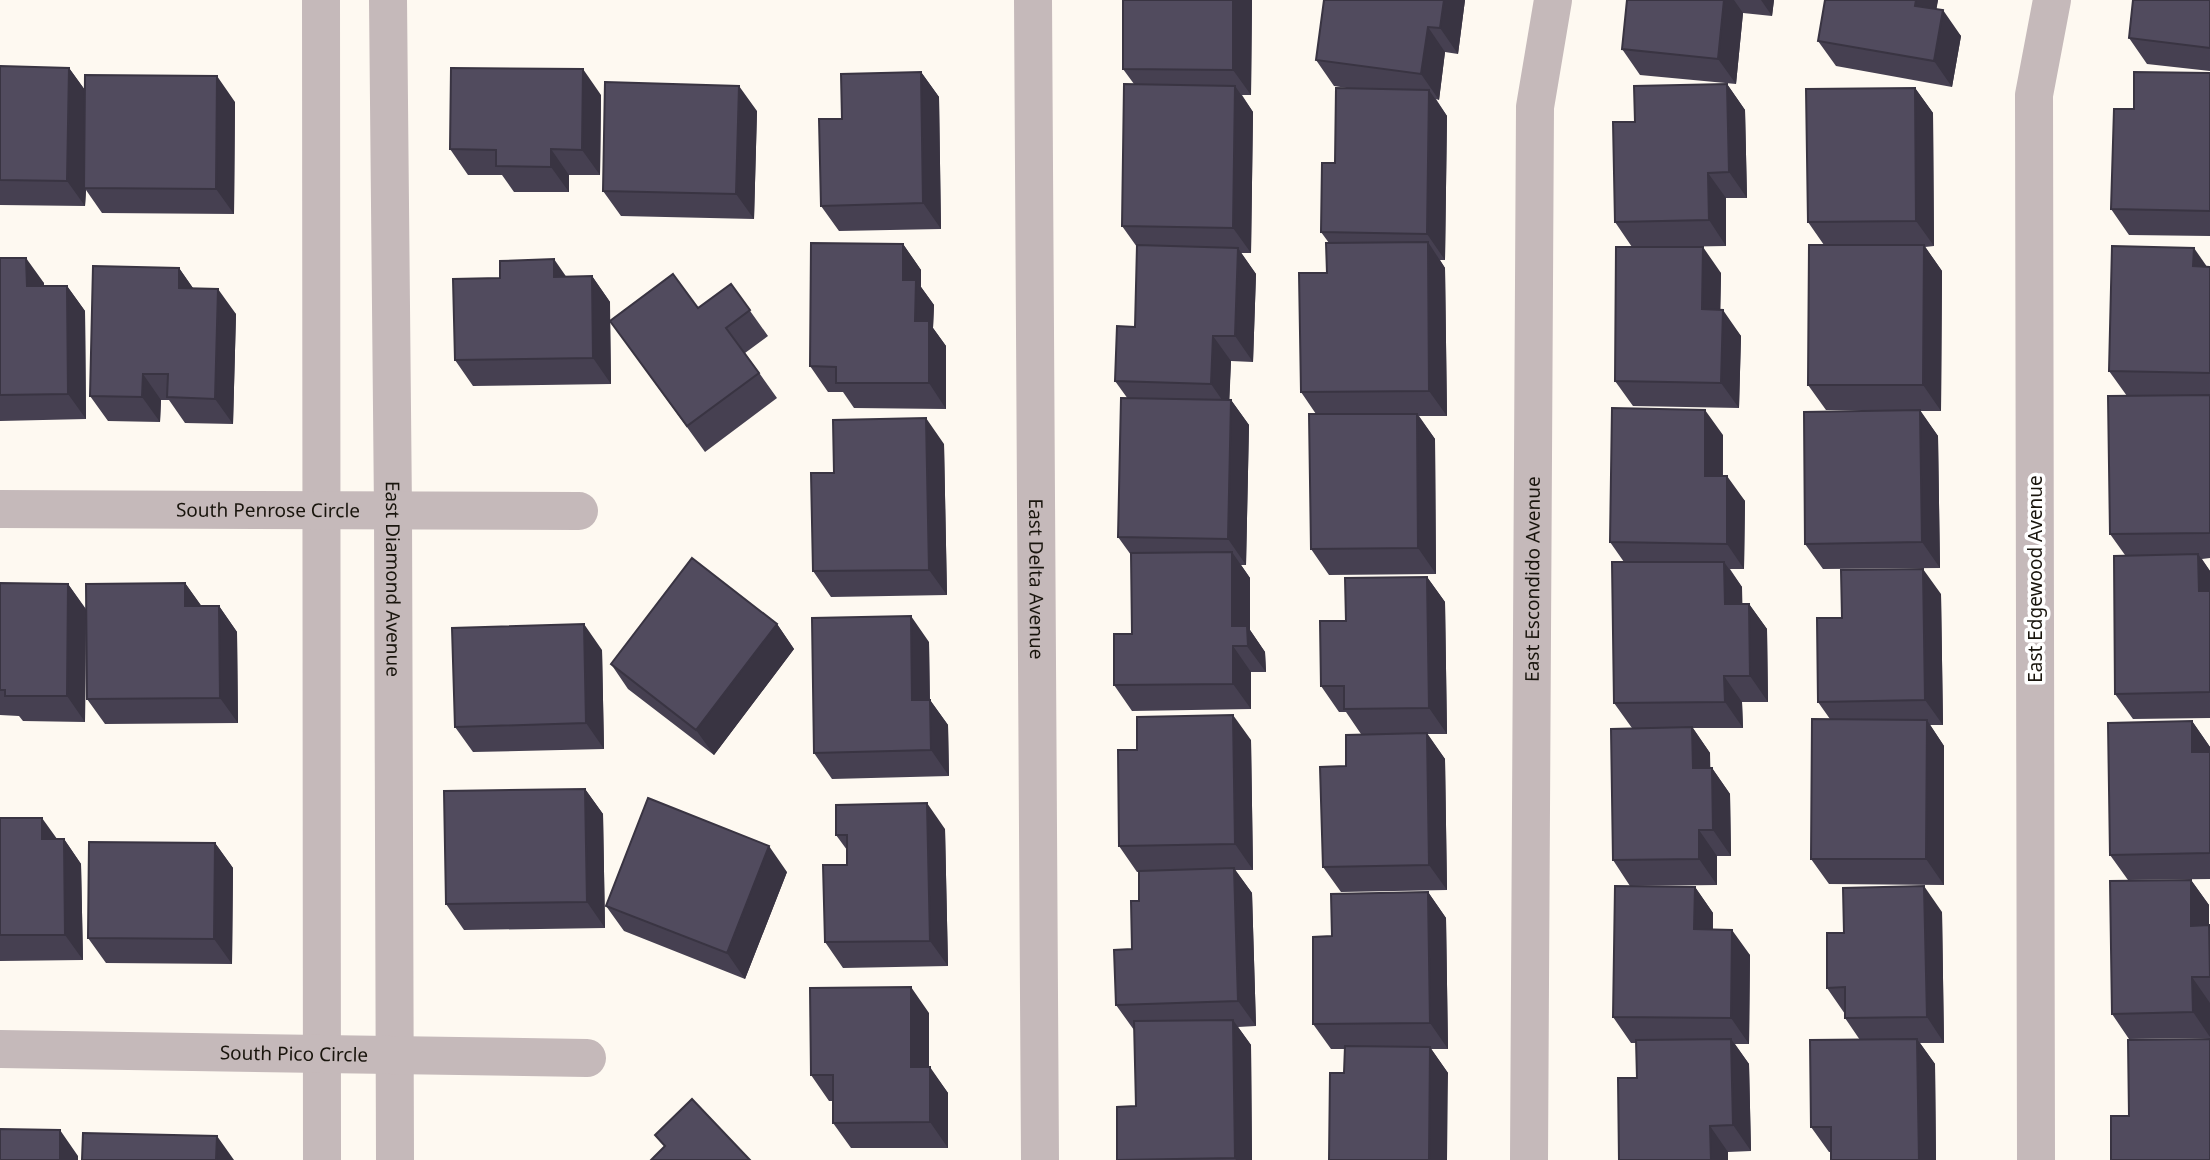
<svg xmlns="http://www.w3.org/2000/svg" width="2210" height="1160" font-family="'Noto Sans',sans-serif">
	<rect width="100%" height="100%" fill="#fef9f1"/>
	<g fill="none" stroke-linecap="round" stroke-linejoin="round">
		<g stroke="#c5b9ba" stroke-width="38">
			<path d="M321,0l1,1160"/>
			<path id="s1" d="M388,0l5,511 2,649"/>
			<path id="s2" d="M1033,0l7,1160"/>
			<path id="s3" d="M0,509l579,2"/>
			<path id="s4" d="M0,1049l587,9"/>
			<path id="s5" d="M1529,1160l6,-1053 18,-107"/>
			<path d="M2036,1160l-2,-1065 18,-95"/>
		</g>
	</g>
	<path fill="#464051" d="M1252,0l-1,95h-9l11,17 -2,141h-10l15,21 -3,88 -22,-1 -2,39h2l18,25 -3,140h-5l9,13v52l15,22 1,20h-15v37l-119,2 -18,-26 18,-51 -1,-79 -13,-18 10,-138 -13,-18 20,-54 2,-80 -15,-21 12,-142 -11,-15z
		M1324,0h141l-7,54 -13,-2 -6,48 -3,-1 11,17 -2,144h-5l5,8 2,148h-28l16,23 1,135 -107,1 -18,-26 5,-135 -15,-22 26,-119 2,-30 -8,-11 14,-69 18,-74 -19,-3 -18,-26z
		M1627,0h147l-2,16 -29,-3 -7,71 -96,-9 -18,-26z
		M1825,0h113l-2,9 25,27 -9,51 -116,-21 -18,-25z
		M2210,0v71l-63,-7 -18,-26z
		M0,66l69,2 16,22 150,12 -1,112 -132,-1 -16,-23 -1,16 -85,-1z
		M921,72l18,25 2,132 -102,2 -18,-25 21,-87z
		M2210,73v163l-81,-1 -18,-26 23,-100z
		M1727,84l18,26 2,88h-21v48l-59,1 54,26 -1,37 21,26 -2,72 -106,-2 -18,-25 17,-134 -17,-25 20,-100z
		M1915,88l18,25 1,133 -9,1 17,24 -1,140h-21l18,25 2,132 -117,1 -18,-25 95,-133 -74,-1 -18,-25 16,-140 -16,-23z
		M601,95l-1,80h-31v17h-55l-12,-17h-34l-18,-26z
		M757,111l-3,108 -133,-3 -18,-25z
		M903,244l18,26v17l13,18 -1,23 13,18v63l-92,-1 -11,-16h-15l-18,-26z
		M0,258l44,25v3h23l18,25 1,108 -86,2z
		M2207,267h3v291l-8,1 8,12v147l-77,1 -18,-25 10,-139 -15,-21 17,-138 -18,-25z
		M179,268l14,20 43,26 -3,110 -48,-1 -16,-23h-8l-1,22 -52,-1 -18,-25z
		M592,276l18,26v18l88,-12 33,-24 37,52 -23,17 32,45 -72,54 -95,-131 1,63 -138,2 -18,-26 111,-83z
		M1723,435v41l22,25 -1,68h-14l12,18v17h7l18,25 1,73h-26l1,26h-50l17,25v15h2l18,26 1,62h-14v29l-87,1 -17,-26 19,-132 -18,-25 10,-141 -14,-20z
		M944,444l3,151 -116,2 -18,-26 21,-98z
		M1427,577l18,25 2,132h-20l18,25 2,131 -106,2 -18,-25 23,-101 15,-32 -15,-22h-7l-18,-26 25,-65z
		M0,583l68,1 18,25 99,-26 16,23h18l18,26 1,91 -133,1 -18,-25 -1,-82 -1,105 -62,-1 -4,-5 -19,-1z
		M1941,594l2,131h-13l14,21v139l-115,-1 -18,-25 19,-140 -12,-17 24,-84z
		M777,624l17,25 -80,106 -86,-66 -17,-25z
		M929,642l1,58 18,25 1,51 -117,3 -18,-26z
		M602,650l2,99 -131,3 -18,-25z
		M2192,721l18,26v132l-82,1 -18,-25z
		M1251,740l2,130h-18l17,23 4,133 -18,1 13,18 1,115h-135l19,-54 -2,-76 -18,-25 16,-56 7,-48v-29h-2l-18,-26 18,-96z
		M585,789l18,25 2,114 -141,2 -18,-26z
		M0,818l57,21h7l17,25 2,96 -83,1z
		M945,829l3,137 -105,2 -18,-26 22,-77v-15l-11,-15z
		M215,843l18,25 -1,96 -126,-1 -18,-25z
		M787,872l-42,107 -121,-48 -18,-25z
		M2191,880l18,25v20l1,2v111l-81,1 -17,-25z
		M1695,887l18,26v17l37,25 -1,89h-14l14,20 2,87 -23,1v8h-109l18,-82 -1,-35h-5l-18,-26z
		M1428,892l18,26 2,131h-17l17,24h-104l1,-24h-14l-18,-25 19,-88z
		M1942,912l2,131h-24l15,21 1,96h-105v-8h-2l-18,-25 49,-87 -15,-22v-4l-18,-26 17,-55z
		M929,1013v54l19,26v55h-97l-18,-25v-22h-4l-18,-26z"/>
	<path fill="#393442" d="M1233,0h19l-1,95 -18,-25z
		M1444,0h21l-7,54 -18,-26z
		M1724,0h10l9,13 -7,71 -18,-25z
		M1761,0h13l-2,16z
		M1916,0h22l-5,31 -18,-25z
		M1943,10l18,26 -9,51 -18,-26z
		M1428,27l17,25 -6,48 -18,-26z
		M69,68l18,25 -3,95 2,2 -1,16 -18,-25z
		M583,69l18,26 -1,80 -18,-25z
		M921,72l18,25 2,132 -18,-26z
		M217,76l18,26 -1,112 -18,-25z
		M1727,84l18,26 2,88 -18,-26z
		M739,86l18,25 -3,108 -18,-25z
		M1235,86l18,26 -2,141 -18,-25z
		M1915,88l18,25 1,133 -18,-25z
		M1429,90l18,26 -2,144 -18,-26z
		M551,149l18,26v17l-18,-25z
		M1708,173l18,25v48l-17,-26z
		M1428,242l17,26 2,148 -18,-25z
		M903,244l18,26v17l13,18 -1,23 13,18v63l-17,-26 -26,-103z
		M1924,245l18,26 -1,140 -18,-26z
		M1703,247l18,26 -1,62 -18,-26z
		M1238,248l18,26 -3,88 -18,-26z
		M2194,248l16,23 -17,-5z
		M26,258l18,25v29l-17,-26z
		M554,259l18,26 -18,-8z
		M179,268l18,26 -18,-6z
		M592,276l18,26 1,82 -18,-26z
		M67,286l18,25 1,108 -18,-25z
		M218,289l18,25 -3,110 -18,-25z
		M1723,310l18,26 -2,72 -18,-25z
		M1213,336l18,25 -2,49 -18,-26z
		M143,374l18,26 -1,22 -18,-25z
		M1231,400l18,25 -3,140 -18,-26z
		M1705,410l18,25 -1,66 -17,-25z
		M1920,410l18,26 2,132 -18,-26z
		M1417,414l18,25 1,135 -18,-26z
		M926,418l18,26 3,151 -18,-25z
		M1727,476l18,25 -1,68 -17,-25z
		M1232,552l18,26v52l15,22 1,20 -34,-46z
		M2198,554l12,17v36l-11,-16z
		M1724,562l18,25 1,42 -18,-25z
		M1923,569l18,25 2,131 -18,-25z
		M1427,577l18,25 2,132 -18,-26z
		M185,583l18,25 -18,-2z
		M68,584l18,26 -1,112 -18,-26z
		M1749,604l18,25 1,73 -18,-26z
		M219,606l18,26 1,91 -18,-25z
		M911,616l18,26 1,83 -18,-25z
		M584,624l18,26 2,99 -18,-26z
		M777,624l17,25 -80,106 -18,-25z
		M1233,646l18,26v37l-18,-25z
		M1724,676l18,26 1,26 -18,-26z
		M930,700l18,25 1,51 -18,-26z
		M1233,715l18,25 2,130 -18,-26z
		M1927,720l17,26v139l-18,-26z
		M2192,721l18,26v31l-18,-26z
		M1692,727l18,26 1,41 -18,-26z
		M1427,733l18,26 2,131 -18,-25z
		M1712,768l18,26 1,62 -18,-26z
		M585,789l18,25 2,114 -18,-26z
		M927,803l18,26 3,137 -18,-25z
		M42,818l18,25 -18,-4z
		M1699,830l18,26v29l-18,-26z
		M64,839l17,25 2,96 -18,-25z
		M215,843l18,25 -1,96 -18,-25z
		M769,846l18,26 -42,107 -18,-26z
		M1234,868l18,25 4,133 -18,-25z
		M2191,880l18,25v47l-18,-26z
		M1924,886l18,26 2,131 -17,-26z
		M1695,887l18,26 -1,42 -18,-26z
		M1428,892l18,26 2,131 -18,-26z
		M1732,930l18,25 -1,89 -18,-26z
		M2192,977l18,26v34l-17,-25z
		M911,987l18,26v80l-18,-26z
		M1233,1020l18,25 1,115h-16l-1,-2z
		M1731,1039l18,25 2,87 -18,-26z
		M1917,1039l18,25 1,96h-17z
		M1430,1047l18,26 -1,87h-18z
		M930,1067l18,26v55l-18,-26z
		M1710,1126l18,26v8h-17z
		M60,1130l18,26v4h-18z
		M217,1136l17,24h-18z"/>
	<path fill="#514b5e" stroke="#393442" stroke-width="2" d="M1123,0h110v70l-110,-1z
		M1324,0h120l-4,28 -12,-1 -7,47 -105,-14z
		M1627,0h97l-6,59 -96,-10z
		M1825,0h91l-1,6 28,4 -9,51 -116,-20z
		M2133,0h77v48l-81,-10z
		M0,66l69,2 -2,113 -67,-1z
		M451,68l132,1 -1,81 -31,-1v18l-55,-1v-16l-46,-1z
		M921,72l2,131 -102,3 -2,-87h23l-1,-45z
		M2134,72l76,1v138l-99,-2 3,-100h20z
		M85,75l132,1 -1,113 -132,-1z
		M605,82l134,4 -3,108 -133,-3z
		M1124,84l111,2 -2,142 -111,-2z
		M1727,84l2,88 -21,1 1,47 -94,2 -2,-100h22l-1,-36z
		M1336,88l93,2 -2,144 -106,-2 1,-69h13z
		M1915,88l1,133 -108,1 -2,-133z
		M1428,242l1,149 -128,1 -2,-119h28l-1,-30z
		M811,243l92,1v36h13l-1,41h14v62h-93v-16l-26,-1z
		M1137,245l101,3 -3,88h-22l-2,48 -96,-3 2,-55 18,1z
		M1809,245h115l-1,140h-115z
		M2112,246l82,2 -1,18 17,1v106l-101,-2z
		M1616,247h87l-1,62 21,1 -2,73 -106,-2z
		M0,258h26l1,28h40l1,108 -68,1z
		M554,259v18l38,-1 1,82 -138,2 -2,-81 47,-1v-17z
		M93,266l86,2v20l39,1 -3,110 -48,-2 1,-23h-25l-1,23 -52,-1z
		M673,274l25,34 33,-24 19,26 -24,18 33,45 -72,53 -77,-105z
		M2210,395v138l-100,1 -2,-138z
		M1121,398l110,2 -3,139 -110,-2z
		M1612,408l93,2v66h22v68l-117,-2z
		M1920,410l2,132 -117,2 -1,-132z
		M1309,414h108l1,134 -107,1z
		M926,418l3,152 -116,1 -2,-98h23l-1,-53z
		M1232,552v74h15l1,20h-15v38l-119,1v-51h18l-1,-81z
		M2198,554l1,37h11v101l-95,2 -1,-138z
		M692,558l85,66 -81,106 -85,-66z
		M1612,562h112l1,42h24l1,72h-26l1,26 -111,1z
		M1923,569l2,131 -107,2 -1,-84h25l-1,-48z
		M1427,577l2,131 -85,1v-23h-23l-1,-65h26l-1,-43z
		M0,583l68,1 -1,112h-62v-6h-5z
		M185,583v23h34l1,92 -133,1 -1,-115z
		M911,616l1,84h18l1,50 -117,3 -2,-135z
		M584,624l2,99 -131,4 -3,-99z
		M1233,715l2,129 -116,2 -1,-96h19v-33z
		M1812,719l115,1 -1,139h-115z
		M2192,721v31h18v101l-100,2 -2,-132z
		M1692,727l1,41h19l1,62h-14v29l-86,1 -2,-131z
		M1427,733l2,132 -106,2 -3,-100 26,-1v-31z
		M585,789l2,113 -141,2 -2,-113z
		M648,798l121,48 -42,107 -121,-47z
		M927,803l3,138 -105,1 -2,-77h24v-30h-11v-30z
		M0,818h42v21h22l1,96h-65z
		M89,842l126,1 -1,96 -126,-1z
		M1234,868l4,133 -122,4 -2,-55 18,-1 -1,-48h8v-30z
		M2191,880v46l18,-1 1,52h-18l1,35 -81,2 -2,-133z
		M1615,886l80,1 -1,42 38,1 -1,88 -118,-1z
		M1924,886l3,131 -82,1v-31l-18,1v-55h17l-1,-45z
		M1428,892l2,131 -117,1v-87l19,-1 -1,-42z
		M911,987v80h19v55l-97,1v-48h-22l-1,-87z
		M1233,1020l2,138 -118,2v-53l19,-1 -2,-85z
		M1731,1039l2,86 -23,1 1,34h-92l-1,-82h19l-1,-38z
		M1917,1039l2,121h-88v-33h-20l-1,-87z
		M2210,1039v121h-99v-44h18l-1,-76z
		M1345,1046l85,1 -1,113h-100l1,-87h14z
		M692,1099l58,61h-99l14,-14 -10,-11z
		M0,1129l60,1v30h-60z
		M83,1133l134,3 -1,24h-134z"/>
	<g text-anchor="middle" stroke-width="7" stroke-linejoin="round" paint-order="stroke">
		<g font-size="19" fill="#19150d" stroke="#fff">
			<text dy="7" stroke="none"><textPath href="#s3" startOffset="268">South Penrose Circle</textPath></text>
			<text dy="7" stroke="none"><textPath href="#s5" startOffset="581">East Escondido Avenue</textPath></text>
			<text transform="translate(2035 579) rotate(-90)" y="7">East Edgewood Avenue</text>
			<text dy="7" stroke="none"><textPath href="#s1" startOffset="579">East Diamond Avenue</textPath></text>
			<text dy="7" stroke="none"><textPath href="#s2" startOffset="579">East Delta Avenue</textPath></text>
			<text dy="7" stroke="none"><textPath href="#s4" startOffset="294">South Pico Circle</textPath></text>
		</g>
	</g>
</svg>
